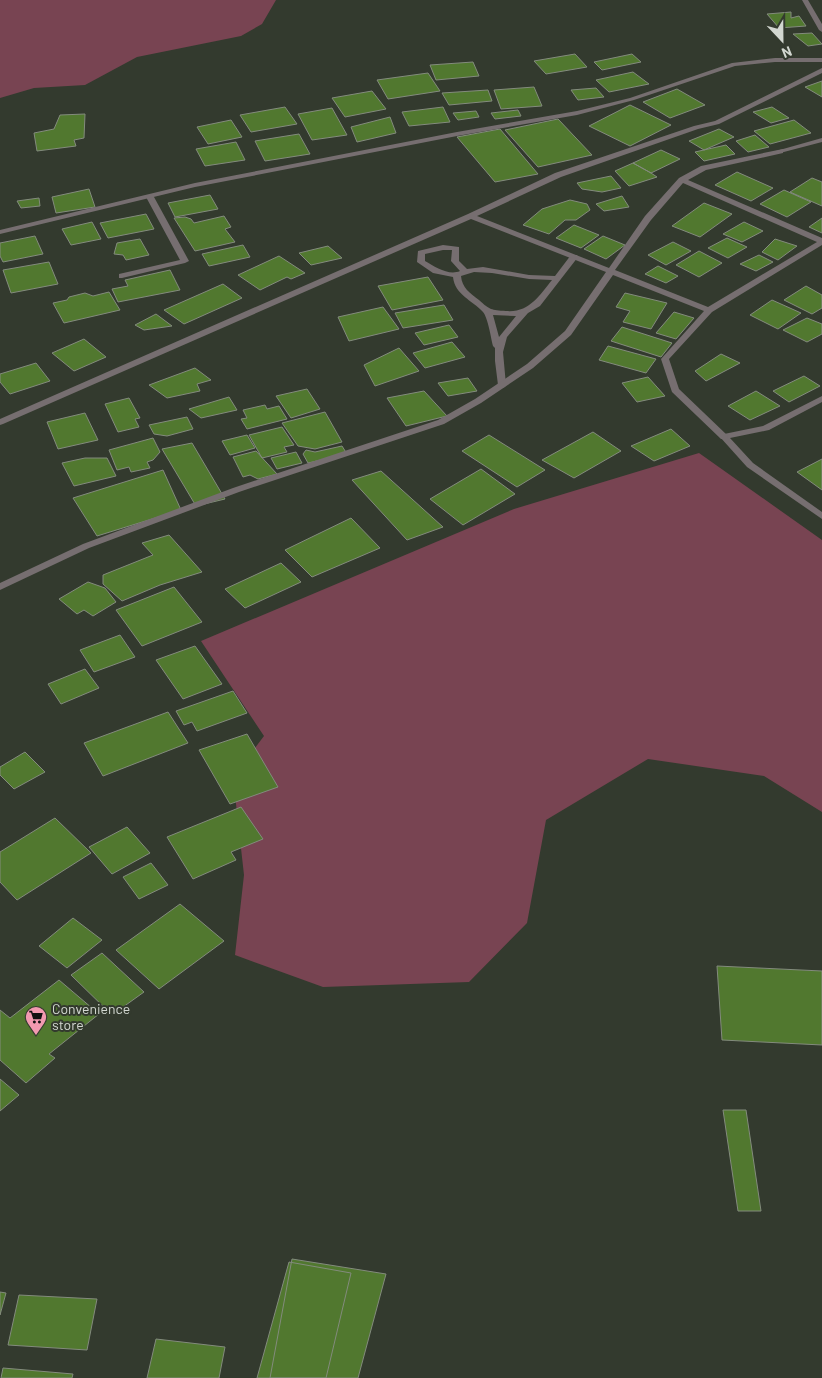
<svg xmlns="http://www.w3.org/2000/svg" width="822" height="1378" font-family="Barlow,sans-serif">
	<rect width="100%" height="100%" fill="#333a2e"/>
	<path fill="#784452" d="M0,0h276l-14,24 -21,12 -104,21 -52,28 -51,3 -34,10z
		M699,453l123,87v272l-58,-36 -116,-17 -102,61 -19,103 -58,59 -146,5 -88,-32 9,-80 -11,-98 31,-41 -63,-95 313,-132z"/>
	<path fill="#51782f" stroke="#838b7d" d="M791,12v6l8,-2 7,10 -27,2 -12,-14z
		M812,33l10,11 -14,2 -15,-12z
		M575,54l12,13 -41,7 -12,-13z
		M632,54l9,8 -39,8 -8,-8z
		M473,62l6,14 -43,4 -6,-15z
		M633,72l16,12 -40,8 -13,-12z
		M428,73l12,18 -52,8 -11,-19z
		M822,81v16l-17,-10z
		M534,87l8,19 -41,3 -7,-19z
		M596,88l8,9 -26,3 -7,-10z
		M677,89l28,16 -35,13 -27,-16z
		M488,90l4,11 -43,4 -7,-12z
		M372,91l14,18 -41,8 -13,-19z
		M630,105l41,20 -41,21 -41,-20z
		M285,107l12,17 -46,8 -11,-17z
		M443,107l7,15 -41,4 -7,-14z
		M772,107l17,11 -18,5 -18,-11z
		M332,108l15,27 -35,5 -14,-26z
		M518,110l3,6 -26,3 -4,-6z
		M476,111l3,6 -21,3 -5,-7z
		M85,114l-1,24 -10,2 2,6 -39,5 -3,-18 20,-4 6,-14z
		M390,117l6,16 -39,9 -6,-15z
		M558,119l34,36 -54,12 -33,-37z
		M231,120l11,17 -34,7 -11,-17z
		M794,120l17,13 -41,11 -16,-13z
		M500,129l38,45 -43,8 -38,-45z
		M719,129l15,8 -30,13 -15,-9z
		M299,134l11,20 -45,7 -10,-20z
		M755,135l14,12 -21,5 -12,-11z
		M236,142l9,18 -40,6 -9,-17z
		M726,145l9,9 -31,7 -9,-9z
		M661,150l19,9 -29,14 -18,-10z
		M633,163l18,10 6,4 -28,9 -14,-15z
		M737,172l36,16 -22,13 -36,-16z
		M611,176l10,12 -19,4 -20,-3 -5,-6z
		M812,178l10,4v24l-32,-14z
		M89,189l6,18 -39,6 -4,-16z
		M784,190l27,12 -24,15 -27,-13z
		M210,195l8,14 -43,8 -7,-14z
		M622,196l7,11 -25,4 -8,-7z
		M39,198l1,8 -19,2 -4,-7z
		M570,200l17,4 3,6 -14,10h-11l-16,14 -26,-9 19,-16z
		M704,203l28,11 -32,23 -28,-11z
		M146,214l8,15 -46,9 -8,-15z
		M224,216l7,11 -6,2 10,13 -40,9 -21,-33 11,-1 6,2 3,4z
		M822,218v15l-13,-6z
		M92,222l9,17 -30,6 -9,-16z
		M744,222l19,9 -21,11 -19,-8z
		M574,225l25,10 -18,13 -25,-10z
		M35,236l8,18 -40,8 -3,-6v-13z
		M603,236l22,9 -19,14 -22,-10z
		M727,238l20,9 -19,11 -20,-10z
		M140,239l9,16 -23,5 -3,-5 -9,-1 3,-11z
		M775,239l22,7 -19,14 -16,-8z
		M673,242l18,9 -25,14 -18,-10z
		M243,245l7,12 -41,9 -7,-12z
		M328,246l14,12 -31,7 -12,-12z
		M699,251l23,12 -23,14 -23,-12z
		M759,255l14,7 -17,9 -16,-7z
		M279,256l26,17 -14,6 -4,-2 -27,13 -22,-15z
		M49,262l9,22 -47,9 -8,-23z
		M658,266l20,10 -12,7 -21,-9z
		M170,270l10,20 -62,12 -6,-13 16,-3 -3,-6z
		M428,277l15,23 -51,10 -14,-24z
		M223,284l19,14 -58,26 -20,-14z
		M806,286l16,9v13l-10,6 -28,-14z
		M109,292l11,18 -56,13 -11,-20 14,-3 2,-3 16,-4 8,3z
		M625,293l42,10 -16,26 -28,-7 7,-11 -14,-4z
		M772,300l29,13 -23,16 -28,-14z
		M444,305l9,15 -50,8 -8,-15z
		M383,307l16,22 -50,12 -11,-24z
		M674,312l20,6 -18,21 -20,-6z
		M156,314l16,12 -28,4 -9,-5z
		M807,318l15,6v10l-15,8 -24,-12z
		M449,325l9,12 -34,8 -9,-12z
		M622,327l50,16 -11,14 -50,-16z
		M84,339l22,18 -32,14 -22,-18z
		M452,342l13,15 -40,11 -12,-15z
		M608,346l48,13 -10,14 -47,-13z
		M399,348l20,23 -44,15 -11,-21z
		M721,354l19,9 -34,18 -11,-10z
		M36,363l14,18 -40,13 -10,-12v-8z
		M195,368l16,12 -14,4 3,7 -33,7 -18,-13z
		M804,376l16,10 -31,16 -16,-11z
		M648,377l17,19 -28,6 -15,-19z
		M468,378l9,13 -29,5 -10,-13z
		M307,389l13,20 -29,9 -15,-22z
		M424,391l23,25 -41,10 -19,-28z
		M756,391l24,15 -30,14 -22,-14z
		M229,397l8,13 -36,8 -12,-9z
		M129,398l11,20 -5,1 4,8 -21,5 -13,-28z
		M265,405l2,4 12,-3 8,13 -40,10 -6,-10 6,-1 -4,-8z
		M325,412l17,30 -27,7 -17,-3 -16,-23z
		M85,413l13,27 -40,9 -11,-27z
		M187,417l6,12 -26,7 -13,-2 -5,-9z
		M282,427l12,18 -10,2 3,5 -25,6 -13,-23z
		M671,429l19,17 -36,15 -23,-15z
		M593,432l28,19 -47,27 -32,-18z
		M247,435l8,13 -25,7 -8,-14z
		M489,435l56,35 -28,17 -55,-36z
		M153,438l7,14 -7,8 -6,2 3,6 -19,4 -2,-5 -12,3 -8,-20z
		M192,443l33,56 -29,7 -34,-57z
		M342,446l5,8 -39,9 -5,-9 3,-4 9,2z
		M256,451l21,23 -19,5 -8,-4 -7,2 -10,-20z
		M296,452l6,11 -25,6 -6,-11z
		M85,458h22l9,18 -42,10 -12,-23z
		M822,459v31l-25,-18z
		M481,469l34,25 -52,31 -33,-26z
		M163,470l18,40 -84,26 -24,-38z
		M381,471l62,56 -36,13 -55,-60z
		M351,518l29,30 -68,29 -27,-27z
		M169,535l33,37 -42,13 -38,16 -19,-17v-9l50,-20 -11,-12z
		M281,563l20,19 -56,26 -20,-19z
		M88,582l17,6 11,14 -23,14 -9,-6 -7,4 -18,-15z
		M174,587l28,35 -60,24 -26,-36z
		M120,635l15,22 -41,15 -14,-22z
		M195,646l27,38 -39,15 -27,-39z
		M85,669l14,19 -38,16 -13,-20z
		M233,691l14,22 -50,18 -5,-9 -8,3 -8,-14z
		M168,712l20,31 -85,33 -19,-33z
		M247,734l31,53 -48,17 -31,-54z
		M25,752l20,20 -31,17 -14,-14v-8z
		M241,807l22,32 -32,13 5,8 -43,19 -26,-42z
		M55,818l36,35 -74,47 -17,-18v-30z
		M127,827l23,26 -38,21 -23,-27z
		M151,863l17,22 -29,14 -16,-22z
		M180,904l44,37 -65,48 -43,-39z
		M73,918l29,22 -35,28 -28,-22z
		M102,953l42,39 -32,23 -41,-40z
		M717,966l105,5v74l-100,-5z
		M59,980l40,34 -50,40 6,4 -29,25 -26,-23v-50l10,8z
		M0,1079l19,16 -19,16z
		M723,1110h23l15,101h-23z
		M292,1259l94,15 -28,104h-88z
		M289,1262l62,11 -25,105h-69z
		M0,1292l6,1 -6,22z
		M19,1295l78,4 -10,51 -79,-5z
		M156,1339l69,8 -6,31h-72z
		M3,1368l70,6 -1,4h-71z"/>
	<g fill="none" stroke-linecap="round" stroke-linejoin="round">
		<path fill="#766e70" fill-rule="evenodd" d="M822,138v4l-42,11 -4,-2z
			M147,195h6l1,2 35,64 -4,2 -63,15h-3v-4l61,-14 -34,-63z
			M443,245l16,2v14l8,8 16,-2 46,8 26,1 16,-21h6l1,2 -38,49 -12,7 -21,24 -4,15 3,33 -1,2 -3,1 -4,-3 -3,-24v-13l-2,-2c-2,-8 -5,-28 -10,-34 -11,-12 -28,-17 -30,-35l-20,-4 -16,-11 1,-11zM443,250h9l-1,11 9,10c-11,5 -25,-4 -35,-10v-7zM474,272l18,1 37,6 23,1c-13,16 -23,33 -46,31 -15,-1 -16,-1 -27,-11 -9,-7 -17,-12 -18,-24zM493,315l22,1h1l-17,21z
			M822,396v6l-53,28 -39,8 23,25 69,49v7l-75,-52 -27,-30 4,-3 39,-8z"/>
		<path fill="#766e70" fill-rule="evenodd" d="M802,0h6l14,24v8l-3,-2z
			M775,58h47v4h-47l-40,4 -101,34 -57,15 -120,21 -262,51 -195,47v-4l195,-47 262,-51 120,-21 53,-13 102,-35z
			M822,68v5l-103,51 -21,5 -137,48 -84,39 132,52 36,-52 34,-38 22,-12 82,-17v4l-77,17 -18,10 134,58v7l-110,67 -43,47 10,30 48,46 1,2 -1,2h-6l-49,-47 -11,-33 43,-48 -91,-36 -42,60 -38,33 -52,35 -37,21 -205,68 -150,56 -89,42v-7l83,-39 150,-56 205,-68 37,-21 52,-35 38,-33 41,-59 -135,-53 -468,205 -3,1v-6l468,-205 87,-41 139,-47 21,-5zM683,183l134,59 -109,65 -93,-37 36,-50z"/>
	</g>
	<defs>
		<g id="supermarket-pin" transform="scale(1.125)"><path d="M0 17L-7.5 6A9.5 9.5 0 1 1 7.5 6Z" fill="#f29ab0" stroke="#333a2e"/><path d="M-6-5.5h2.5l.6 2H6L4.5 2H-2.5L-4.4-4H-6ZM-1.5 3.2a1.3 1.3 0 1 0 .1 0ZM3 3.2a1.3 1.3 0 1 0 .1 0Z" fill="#111"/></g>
	</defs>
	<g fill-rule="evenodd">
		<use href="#supermarket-pin" x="36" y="1017"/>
	</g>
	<g text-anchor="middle" stroke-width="4" stroke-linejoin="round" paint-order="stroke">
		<g font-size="14" fill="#d2d7d0" stroke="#333a2e" text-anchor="start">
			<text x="52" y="1014">Convenience<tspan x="52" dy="16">store</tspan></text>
		</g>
	</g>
	<g transform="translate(782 40) rotate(158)" stroke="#333a2e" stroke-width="4" paint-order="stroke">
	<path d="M0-4L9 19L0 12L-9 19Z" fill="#d2d7d0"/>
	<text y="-8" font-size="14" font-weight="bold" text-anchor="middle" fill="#d2d7d0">N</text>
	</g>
</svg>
